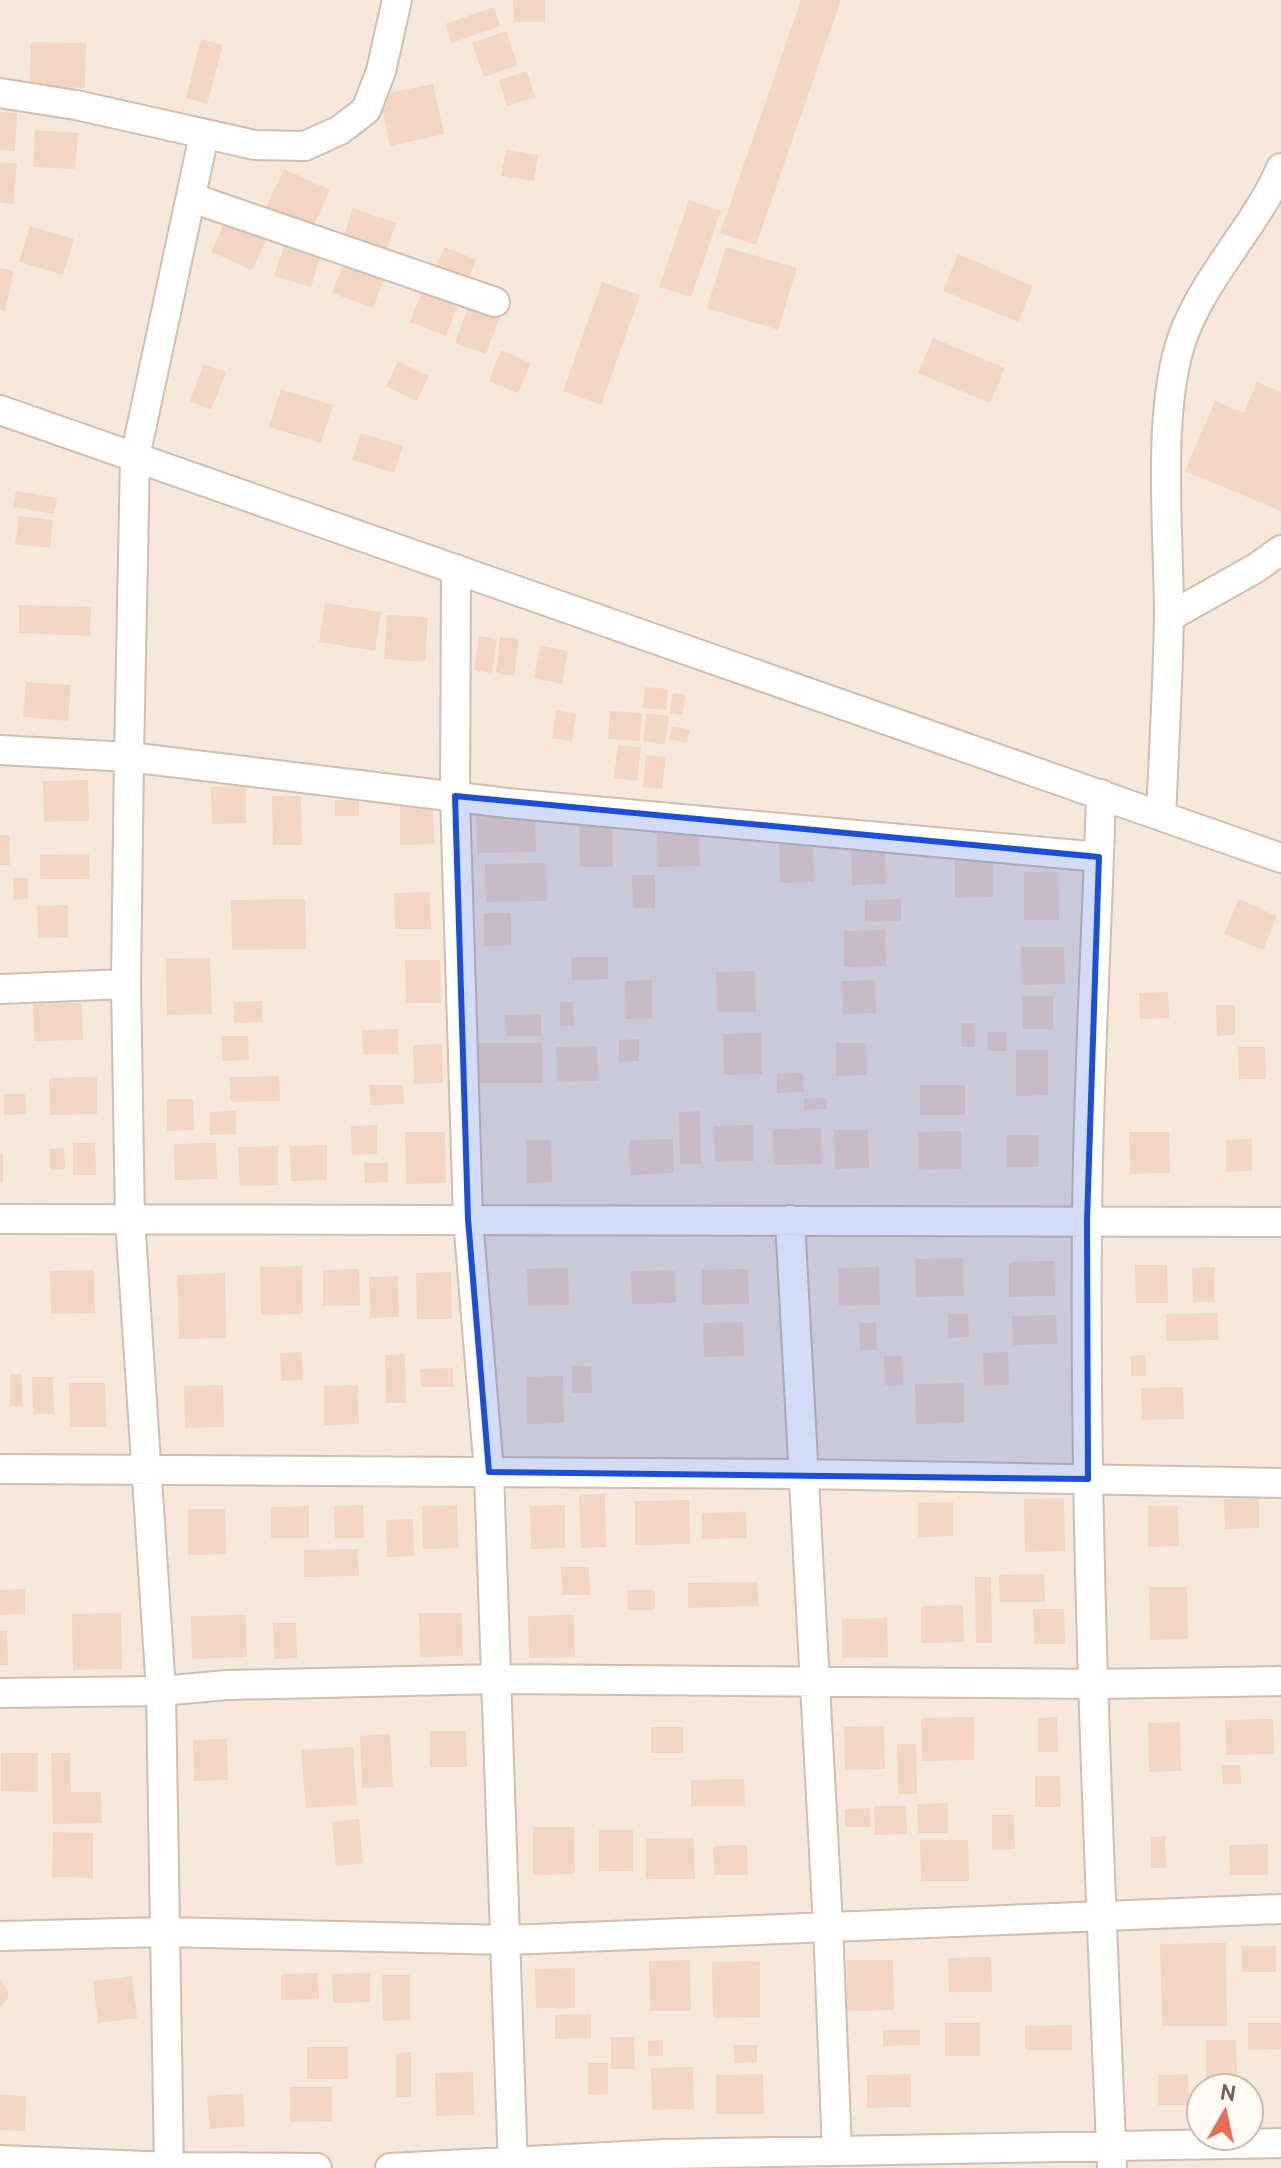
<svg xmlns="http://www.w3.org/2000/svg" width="1281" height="2168" font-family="Cabin,sans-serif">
	<rect width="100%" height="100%" fill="#fdf6ec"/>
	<path fill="#f5e8da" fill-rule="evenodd" d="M0,0h1281v2168h-1281zM1201,2088h48v48h-48z"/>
	<path fill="#f3d5c3" d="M513,0h32v22h-31z
		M801,0h40l-85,245 -36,-12z
		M494,7l6,19 -48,17 -7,-19z
		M506,31l12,34 -34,12 -12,-34z
		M201,39l22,6 -16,59 -21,-6z
		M31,42l55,1 -1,45 -55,-2z
		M527,71l8,26 -28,9 -8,-26z
		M433,84l11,50 -54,12 -11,-51z
		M0,112l17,1 -2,38 -15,-1z
		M35,130l43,3 -3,36 -42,-2z
		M506,150l32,5 -4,26 -33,-5z
		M0,162l17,2 -4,40 -13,-2z
		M284,169l46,21 -18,39 -46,-22z
		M689,200l32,11 -30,86 -32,-10z
		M353,208l43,15 -11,31 -43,-14z
		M226,218l42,18 -16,34 -41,-18z
		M30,226l44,13 -11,36 -44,-13z
		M284,246l36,11 -9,30 -37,-11z
		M444,247l32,12 -8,23 -33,-13z
		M726,247l71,21 -19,62 -71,-22z
		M958,254l75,32 -15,36 -75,-31z
		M343,265l41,15 -11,28 -41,-15z
		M0,268l14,3 -9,40 -5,-1z
		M602,282l38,13 -39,110 -38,-14z
		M423,289l36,14 -13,33 -36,-14z
		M469,305l31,12 -14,37 -31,-11z
		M933,338l72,30 -15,35 -72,-30z
		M501,350l30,13 -13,30 -29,-12z
		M398,361l31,15 -12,25 -31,-15z
		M204,364l22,8 -15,38 -21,-9z
		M1257,382l24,10v119l-96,-40 30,-70 29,12z
		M281,389l52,16 -12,38 -52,-16z
		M361,433l42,13 -9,27 -42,-13z
		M16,491l41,7 -3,16 -41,-7z
		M19,516l34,4 -3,28 -35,-4z
		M325,603l56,9 -6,39 -56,-9z
		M19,605l72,2 -1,29 -71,-3z
		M387,615l41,2 -3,45 -41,-3z
		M479,636l18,3 -5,34 -18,-3z
		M500,637l19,2 -5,37 -18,-3z
		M540,645l28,6 -6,33 -28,-6z
		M26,682l45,3 -3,36 -45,-4z
		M645,687l23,2 -2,21 -23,-2z
		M673,693l13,2 -4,20 -12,-2z
		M556,710l20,4 -4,27 -20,-3z
		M610,711l32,2 -2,28 -32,-2z
		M647,713l22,3 -4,29 -22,-4z
		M672,726l18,4 -3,13 -18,-4z
		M618,745l23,2 -4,34 -23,-3z
		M646,755l20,2 -4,32 -19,-2z
		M88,780l1,41 -45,1 -1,-41z
		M246,786v37l-34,1 -1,-37z
		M272,796h29l1,49h-29z
		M335,800h24v16h-24z
		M400,805h33l1,39 -34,1z
		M476,813h59l1,39 -59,1z
		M579,822h33l1,45h-33z
		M699,825l1,41 -42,1 -1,-41z
		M0,835h9l1,30h-10z
		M813,839l1,43 -34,1 -1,-43z
		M851,848h34l1,36 -34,1z
		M89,854l1,25h-50v-24z
		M993,855v42l-38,1v-42z
		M546,863l1,38 -61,1 -1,-38z
		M1024,872h34l1,48h-35z
		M632,875h23v33h-22z
		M13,878h15v21l-14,1z
		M430,892l1,37h-36l-1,-36z
		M305,899l1,50 -74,1 -1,-50z
		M901,899v22l-36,1v-22z
		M1239,899l38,17 -14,34 -39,-16z
		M68,905v32l-30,1 -1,-32z
		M484,913h27v33h-27z
		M885,930l1,36 -42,1v-36z
		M1021,947h43l1,37 -43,1z
		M571,957h37v22l-36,1z
		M210,958l2,56 -45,1 -1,-56z
		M405,960h35l1,43h-35z
		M755,971l1,41h-39l-1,-40z
		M652,980v38l-26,1 -1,-38z
		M875,980l1,33 -33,1 -1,-33z
		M1168,992l1,26 -29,1 -1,-26z
		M1022,996h31v33h-30z
		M262,1001l1,21 -29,1v-21z
		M560,1002h13l1,24h-14z
		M82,1003l1,37 -49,1 -1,-37z
		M1216,1005h19v30l-18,1z
		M541,1014v22h-35l-1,-21z
		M962,1023h12l1,24h-13z
		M398,1029v25h-35l-1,-24z
		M987,1032h19v19h-18z
		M761,1033l1,41 -38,1 -1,-41z
		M222,1036h26l1,24 -27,1z
		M639,1039v22l-20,1v-22z
		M478,1043h64v40h-63z
		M836,1043h30l1,32 -31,1z
		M442,1044l1,39 -29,1 -1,-39z
		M597,1046l1,35 -41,1 -1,-35z
		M1238,1047h27l1,32h-27z
		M1016,1050h32v45l-32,1z
		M803,1073l1,19 -27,1v-19z
		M279,1076l1,25 -49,1 -1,-25z
		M97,1077v37l-47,1 -1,-37z
		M369,1085h34l1,19 -34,1z
		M920,1085h45v30h-45z
		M4,1094h21l1,20 -22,1z
		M826,1098l1,11 -23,1v-11z
		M167,1099h26l1,31 -27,1z
		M236,1111v23l-26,1v-23z
		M700,1111l1,53h-21l-1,-52z
		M377,1125v29l-25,1 -1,-29z
		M753,1125l1,36 -39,1 -1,-36z
		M821,1128l1,36 -48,1 -1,-36z
		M834,1130h34l1,38 -34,1z
		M961,1131l1,38 -43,1 -1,-38z
		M405,1132h40l1,51 -40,1z
		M1129,1132h40l1,41 -40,1z
		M1006,1135h32v32h-31z
		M673,1139l1,34 -44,2 -1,-35z
		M1252,1139v32l-26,1v-32z
		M526,1140h25l1,42 -25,1z
		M73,1143h22l1,32h-23z
		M216,1143l1,36 -42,1 -1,-36z
		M327,1145v35l-36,1 -1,-35z
		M278,1146v39l-38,1 -2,-39z
		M64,1148l1,21 -15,1 -1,-21z
		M0,1154h3v28h-3z
		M364,1163h24v19l-23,1z
		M963,1258l1,38 -48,1 -1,-38z
		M1054,1261l1,35 -46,1v-35z
		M1135,1265h32l1,38h-32z
		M302,1266l1,48 -42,1 -1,-48z
		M879,1267l1,38 -41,1 -1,-38z
		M1214,1267l1,35h-22l-1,-34z
		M568,1268l1,37 -41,1 -1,-37z
		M359,1269l1,36 -37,1v-36z
		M748,1269l1,35 -47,1v-35z
		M94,1270l1,43 -44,1 -1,-43z
		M675,1270l1,33 -44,1 -1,-33z
		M451,1272l1,47h-35l-1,-46z
		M225,1273l1,65 -47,1 -2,-64z
		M398,1276l1,41 -29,1 -1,-41z
		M1218,1313v27l-52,1v-27z
		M948,1314h20l1,23 -21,1z
		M1056,1315l1,29 -44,1 -1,-29z
		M743,1322l1,34 -40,1 -1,-34z
		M859,1323h17l1,27h-17z
		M302,1352l1,28 -22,1 -1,-28z
		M1008,1352l1,33 -25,1 -1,-33z
		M405,1354l1,49h-20l-1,-48z
		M1146,1355v21h-15v-20z
		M884,1356h18l1,30h-18z
		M572,1366h19l1,27h-20z
		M453,1368v19h-32l-1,-18z
		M10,1374h12l1,32h-13z
		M563,1376l1,47 -37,1 -1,-47z
		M32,1377h21l1,37h-21z
		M69,1383h36l1,44h-36z
		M964,1383v40l-48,1 -1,-40z
		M223,1385l1,42 -39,1 -1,-42z
		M358,1385l1,39 -35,1v-39z
		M1183,1387l1,32 -42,1 -1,-32z
		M605,1494l1,53 -25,1 -2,-53z
		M1064,1498l1,53 -40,1 -1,-53z
		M1259,1498v30l-34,1 -1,-30z
		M689,1500l1,44 -55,1v-44z
		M953,1502v34l-35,1v-34z
		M363,1505l1,33h-29l-1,-32z
		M457,1505l1,43 -35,1 -1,-43z
		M565,1505v43l-34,1 -1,-43z
		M309,1506v32h-38v-31z
		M1148,1506h30l1,40 -31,1z
		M188,1509h37l1,45 -38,1z
		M746,1512l1,26 -45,1v-26z
		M413,1519l1,37 -27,1 -1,-37z
		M358,1549l1,27 -55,1v-27z
		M561,1567h28l1,28h-28z
		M1044,1574l1,28h-45l-1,-27z
		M975,1577h16l1,66h-16z
		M758,1582l1,24 -71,2v-25z
		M1149,1587h38l1,52 -38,1z
		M25,1589v25l-25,1v-25z
		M627,1590h28v20h-27z
		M963,1605l1,37 -43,1v-37z
		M1033,1609h31l1,35h-31z
		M121,1613l1,56 -49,1 -1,-56z
		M419,1613h43l1,43 -43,1z
		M246,1615l1,42 -55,2 -1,-43z
		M574,1615l1,42 -46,1 -1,-42z
		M887,1618l1,39 -46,1v-39z
		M273,1623h23l1,35 -23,1z
		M0,1631h7l1,34h-8z
		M974,1717v43l-52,1 -1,-43z
		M1057,1717l1,35h-20v-34z
		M1273,1719l1,35 -48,1 -1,-35z
		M1180,1722l1,49 -32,1 -1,-49z
		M884,1726l1,43 -40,1 -1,-43z
		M651,1727h32v26h-32z
		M430,1731h36l1,36h-37z
		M390,1734l3,53 -31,1 -2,-52z
		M227,1739l1,41 -34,1 -1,-41z
		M897,1744h19l1,50h-19z
		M353,1747l4,58 -51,3 -5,-58z
		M1,1753h37v39l-37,-1z
		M51,1753h19l1,39h30l1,31 -49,1z
		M1222,1765h18l1,19h-18z
		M1035,1776h25l1,31h-26z
		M744,1779l1,27h-54v-26z
		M948,1803v30h-30l-1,-29z
		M874,1806h32l1,28 -32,1z
		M870,1808l1,19h-26v-18z
		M992,1815h22l1,34 -23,1z
		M359,1819l4,44 -27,3 -4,-44z
		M533,1827h41l1,47 -42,1z
		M599,1830h34v41h-34z
		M53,1832l40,1v45l-41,-1z
		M1165,1836l1,32h-15v-31z
		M694,1838l1,41h-49v-40z
		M920,1840h48l1,41h-48z
		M1268,1844v31h-38l-1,-30z
		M747,1845l1,30h-34l-1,-29z
		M1226,1943l1,83h-65l-2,-82z
		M1241,1946h35v26h-34z
		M991,1957l1,35h-43l-1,-34z
		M690,1960l1,51h-41l-1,-50z
		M847,1960h46l1,50 -47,1z
		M760,1961v56l-47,1 -1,-56z
		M575,1968v40h-39l-1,-39z
		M318,1973l1,26 -38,1v-26z
		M370,1973v29l-37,1 -1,-29z
		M382,1975h28v45l-27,1z
		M132,1976l5,42 -39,5 -5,-42z
		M0,1979l8,12v7l-8,10z
		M591,2014v24l-36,1v-24z
		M945,2023h35v33h-35z
		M1248,2023h33v26l-33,1z
		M1072,2025v25h-47v-24z
		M883,2030h37v15l-37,1z
		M611,2037h23l1,32h-24z
		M663,2040v16h-15v-15z
		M1206,2040h30l1,38 -31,1z
		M734,2045h23v17l-23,1z
		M307,2047h41v32h-41z
		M411,2052v45h-15v-44z
		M588,2063h20v31l-20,1z
		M693,2067l1,42 -42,1 -1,-42z
		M473,2072l1,43 -38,1 -1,-43z
		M763,2074l1,40h-48v-39z
		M911,2074v33l-44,1v-33z
		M1188,2074l1,31h-31v-30z
		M290,2087h42v34l-42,1z
		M243,2094l2,32 -35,3 -3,-33z
		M0,2095l26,1 -1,35 -25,-1z"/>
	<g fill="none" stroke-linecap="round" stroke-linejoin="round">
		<g stroke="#d1beb0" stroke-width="32">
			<path id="minor" d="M0,93l76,12 179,40 50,1 35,-16 26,-20 15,-39 16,-71
				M192,198l303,104
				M0,410l1281,448
				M456,569l-1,227 13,423 21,253 24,696
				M1169,617l87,-49 25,-18
				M0,750l129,7 378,46 592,54
				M1101,794c-4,143 -13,286 -14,428 -3,316 12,631 25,946
				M1161,816c3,-67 7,-134 8,-201 0,-81 -13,-205 14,-279 23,-62 72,-108 98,-168
				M0,989l126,-5
				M0,1219l1281,3
				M790,1220l38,706 9,225
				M0,1469l802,5 479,9
				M0,1693l161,-2 66,-6 271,-6 596,5 187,-3
				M0,1936l165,-4 342,8 774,-31
				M0,2160l169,7 148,1
				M169,2168l-8,-477 -31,-472 -4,-235 3,-227 6,-300 69,-322
				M390,2168l275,-14 616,-11"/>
		</g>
		<use href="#minor" stroke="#fff" stroke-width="28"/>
	</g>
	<path fill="#1d4ed8" fill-opacity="0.2" stroke="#1d4ed8" stroke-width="6" stroke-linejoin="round" d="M455,796l644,61 -12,364 1,258 -599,-7 -21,-253z"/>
	<g transform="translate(1225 2112) rotate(9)"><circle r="38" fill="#fffaf3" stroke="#cabbb1" stroke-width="2"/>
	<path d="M0-6L14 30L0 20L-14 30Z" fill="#e76f51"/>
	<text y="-12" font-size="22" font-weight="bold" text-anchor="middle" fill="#7a5c4d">N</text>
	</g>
</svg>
